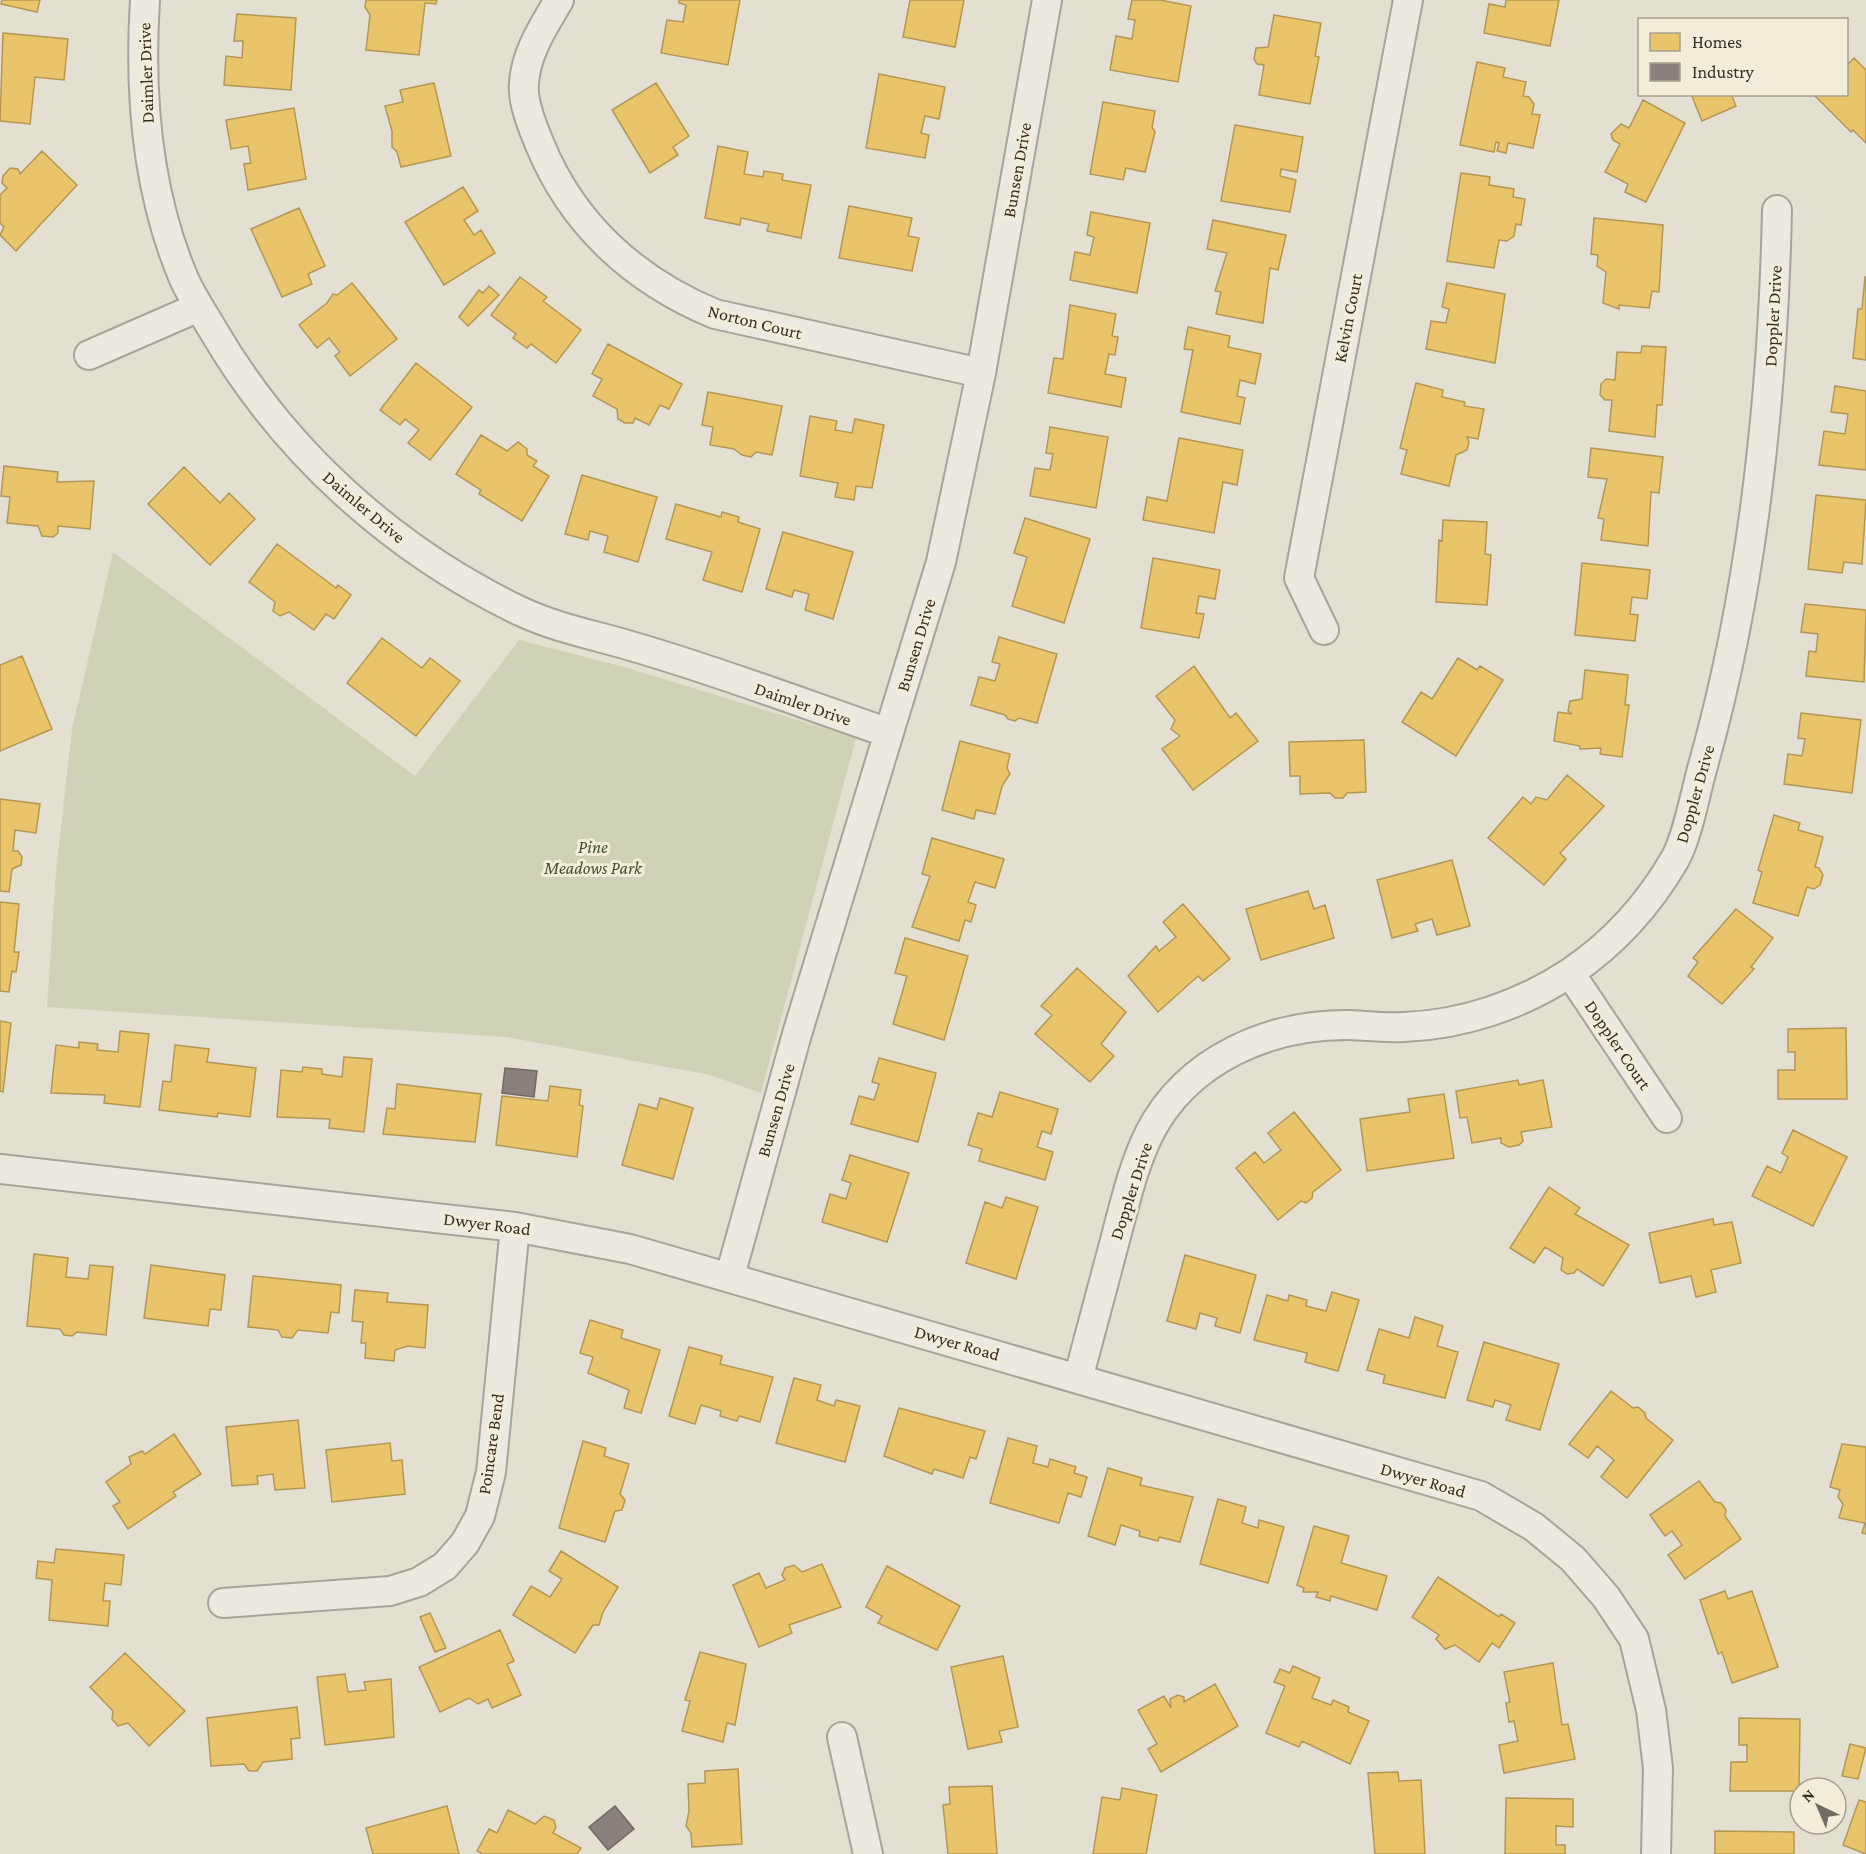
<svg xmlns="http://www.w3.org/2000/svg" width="1866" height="1854" font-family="'Crimson Pro',serif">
	<rect width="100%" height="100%" fill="#e3dfd1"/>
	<path fill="#cfd2b6" d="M113,552l302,224 104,-136 105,27 232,71 -95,355 -51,-18 -203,-38 -460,-30 9,-134 16,-144z"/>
	<path fill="#e9c46a" stroke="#b49754" stroke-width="1.5" d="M2,0h38l-3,12 -36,-8z
		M366,0h71l-1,4 -11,-1 -6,52 -53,-5 4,-35 -5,-8z
		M679,0h61l-12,65 -67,-12 6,-33 16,2 3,-17 -7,-2z
		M910,0h54l-9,47 -52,-10z
		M1132,0h28l31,6 -13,76 -68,-12 6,-34 16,3 3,-19 -7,-1z
		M1506,0h53l-9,46 -66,-13 5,-29 16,3z
		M237,14l59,4 -5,72 -67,-5 2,-29 16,2 1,-17h-9z
		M1274,15l47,8 -6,33 4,1 -9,47 -51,-9 5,-30 -7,-1 -3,-5 2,-11 12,-1z
		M3,33l65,6 -4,41 -29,-3 -5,47 -30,-3z
		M1854,58l12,12v73l-13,-13 -2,2 -38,-38h33v-28z
		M1477,62l28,6 -2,9 23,5 -3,14 6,1 5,7 -2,10 8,1 -7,33 -25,-5 -2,10 -9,-2 2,-8 -3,-1 -2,10 -34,-7z
		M879,74l66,13 -6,32 -14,-3 -4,17 8,2 -4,23 -59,-10z
		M434,83l17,73 -50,11 -4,-15 -5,-5v-16l-7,-25 18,-4 -3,-12z
		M656,83l33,53 -16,11 5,8 -28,18 -38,-63z
		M1691,94h40l5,12 -34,15z
		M1643,100l42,23 -39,79 -21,-10 3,-8 -23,-12 15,-28 -7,-4 -2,-6 10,-10 8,4z
		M1103,102l52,9 -3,16 3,5 -10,40 -19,-4 -3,12 -33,-6z
		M294,108l12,71 -58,11 -4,-26 7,-1 -3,-17 -17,3 -5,-29z
		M1235,125l68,12 -6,35 -16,-3 -1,7 16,4 -6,32 -69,-11z
		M718,146l30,6 -4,22 19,3 1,-6 19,3 -1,6 29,5 -10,53 -34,-7 2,-7 -28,-6 -1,7 -35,-7z
		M42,151l35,34 -61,66 -16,-16 4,-8 -4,-4v-28l7,-7 -5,-5 1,-7 7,-8 8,1 2,5z
		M1461,173l29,4 -1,8 25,4 -1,8 12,2 -4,26 -5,-1 -2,12 -7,5 -8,-1 -5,28 -47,-7z
		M463,187l15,24 -14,9 10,15 7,-5 14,23 -51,32 -39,-63z
		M849,206l63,12 -4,18 11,2 -7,33 -73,-13z
		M299,208l26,58 -17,8 4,10 -30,13 -31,-68z
		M1091,212l59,11 -13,70 -67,-13 5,-28 15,3 4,-18 -7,-2z
		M1594,218l69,7 -4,67 -7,-1 -3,17 -30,-3v4l-16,-6 3,-31 -9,-6 1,-11 -7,-1z
		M1213,220l73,15 -8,35 -8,-2 -7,55 -47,-9 5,-22 -6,-1 12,-38 -20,-4z
		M520,277l27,20 -4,4 38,29 -25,33 -25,-19 -4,4 -14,-10 3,-4 -25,-19z
		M1865,277h1v83l-13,-2 5,-49h4z
		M352,283l45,56 -47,37 -15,-20 5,-4 -11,-14 -12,10 -18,-23 28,-22 6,-9 4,1z
		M1447,283l58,11 -10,69 -69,-14 5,-28 15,2 3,-14 -7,-2z
		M489,286l10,9 -31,31 -9,-9 20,-27 4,3z
		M1070,305l46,9 -4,22 6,1 -3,18 -6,-1 -4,20 21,4 -5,29 -73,-14 6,-35 9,1z
		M1188,327l42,9 -2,11 33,7 -6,30 -15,-4 -3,16 8,2 -5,26 -59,-12 12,-62 -9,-1z
		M608,344l74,40 -13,25 -9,-4 -11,20 -14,-7 -2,5h-8l-7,-4 -1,-10 -24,-13 9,-17 -10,-5z
		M1642,346l24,1 -4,58h-5l-2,32 -46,-6 3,-31h-7l-5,-5 1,-11 5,-5 9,1 2,-28 24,1z
		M416,363l56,44 -42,53 -22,-17 11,-13 -14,-11 -5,6 -20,-15z
		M1416,383l27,7 -1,7 23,5 -1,4 20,3 -6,30 -11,-2 2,5 -2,8 -11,5 -7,31 -48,-12 6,-24 -7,-2z
		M1835,386l31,5v79l-47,-5 5,-34 21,3 3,-20 -17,-2z
		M708,392l74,14 -10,49 -16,-3 -5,5 -9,-2 -8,-6 -24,-4 3,-18 -11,-2z
		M810,416l27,5 -2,9 17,3 3,-14 29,6 -12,63 -16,-2 -2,14 -19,-3 3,-14 -38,-7z
		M1050,427l58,10 -12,71 -66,-12 5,-28 15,2 3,-16 -7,-1z
		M481,435l26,16 11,-9 9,7v6l10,6 -4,5 16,10 -27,45 -43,-27 2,-4 -25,-16z
		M1179,438l64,12 -6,35 -14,-3 -9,51 -71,-13 4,-23 20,4z
		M1591,448l72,9 -4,36 -8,-1 -3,54 -47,-6 3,-21 -6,-1 9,-39 -19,-2z
		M4,466l54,6 -1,10 37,-1 -4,48 -32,-3v7l-5,4 -11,-1 -4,-10 -31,-3 3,-26 -9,-1z
		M184,467l36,36 9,-10 26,26 -45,46 -62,-61z
		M582,475l75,22 -19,65 -34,-10 4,-16 -18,-5 -2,9 -23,-6z
		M1816,495l50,5 -4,64 -18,-2 -2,11 -34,-4z
		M676,504l45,13 1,-5 17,5 -1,5 22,7 -18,63 -39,-12 9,-28 -46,-13z
		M1025,518l65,21 -26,84 -52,-17 15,-49 -13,-4z
		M1443,520l44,2 -2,32 6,1 -4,50 -51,-3 3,-62 3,1z
		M783,532l70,20 -20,67 -28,-9 4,-16 -15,-4 -2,7 -26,-8z
		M277,544l59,44 2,-3 13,10 -17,24 -8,-5 -12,16 -25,-18 -9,4 -7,-5 2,-9 -26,-20z
		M1153,558l67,12 -5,29 -16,-3 -3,17 8,1 -5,24 -58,-10z
		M1582,563l68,7 -3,29 -15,-2 -2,17 8,1 -3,26 -60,-6z
		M1805,604l61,6 -2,72 -58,-6 3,-25 7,1 2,-18 -17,-2z
		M999,637l58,17 -20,69 -18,-5 -4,3 -7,-2 -3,-4 -34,-10 8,-28 16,4 5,-17 -8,-2z
		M382,638l40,30 8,-10 30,23 -44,55 -69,-53z
		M22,656l30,73 -52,22v-86z
		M1458,658l19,12 3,-4 23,14 -47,76 -54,-34 19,-30 11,7z
		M1194,666l36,52 6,-5 22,28 -65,49 -31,-41 18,-13 -9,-7 4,-9 -19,-24z
		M1585,670l43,5 -3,30h4l-7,52 -22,-3 1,-6 -21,1v-3l-26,-5 4,-29 14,2 -4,-3 2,-10 12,-2z
		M1801,713l60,7 -9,73 -68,-9 4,-30 14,2 3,-17 -7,-1z
		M1364,740l2,52 -19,1 -4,5h-8l-5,-5 -30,1v-18h-10l-1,-34z
		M960,741l50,13 -3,14 3,6 -8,12 -7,28 -19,-4 -2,9 -32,-9z
		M1567,775l37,31 -44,47 6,6 -22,26 -56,-47 35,-41 8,7 5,-7 11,3z
		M0,799l40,5 -4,29 -21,-3 -2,21h5l4,6 -1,8 -9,4 -3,23 -9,-1z
		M1774,815l26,8 -2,7 25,7 -8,30 4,1 4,7 -3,10 -6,4 -7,-2 -9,29 -45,-13 9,-31 -4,-2z
		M932,838l72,21 -9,29 -20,-6 -7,20 8,3 -5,17 -6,-2 -6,21 -47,-14 18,-51 -8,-2z
		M1452,860l18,66 -33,9 -5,-16 -17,5 3,7 -26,7 -15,-58z
		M1308,891l6,18 11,-4 9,33 -73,22 -15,-51z
		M0,902l19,2 -5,48h5l-3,20 -4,-1 -3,21 -9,-1z
		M1183,904l47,55 -27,22 -5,-5 -40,36 -30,-36 28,-30 3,5 17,-14 -13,-15z
		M1736,909l37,29 -22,29 3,2 -32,35 -34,-28 10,-14 -5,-4z
		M905,938l63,18 -24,84 -51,-16 14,-48 -12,-3z
		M1077,968l49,44 -25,32 13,12 -24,26 -55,-48 17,-19 -11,-9z
		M0,1021l11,2 -8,69 -3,-1z
		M1846,1028l1,71h-69v-29h17v-18h-7v-23z
		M120,1031l29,3 -9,73 -36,-4 1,-8 -54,-2 5,-48 23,3v-6l19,2 -1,6 21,2z
		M175,1045l34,4 -2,13 49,6 -6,49 -32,-4 -1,4 -58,-7 4,-29 8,1z
		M344,1057l28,2 -8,73 -35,-4 1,-9 -53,-2 4,-47 21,2 1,-5 19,2v5l20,3z
		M879,1058l57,15 -18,69 -67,-18 8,-28 15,4 5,-16 -7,-2z
		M1518,1080l1,5 24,-5 9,47 -31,5 2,9 -4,4 -10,2 -8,-4v-5l-29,5 -5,-26 -7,1 -4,-27z
		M397,1084l84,10 -6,48 -92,-8 4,-26 8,1z
		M550,1086l31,4 -2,15 4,1 -6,51 -81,-12 6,-49 46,5z
		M1000,1092l58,17 -7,25 -9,-3 -5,16 16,5 -8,28 -66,-19 3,-12 -14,-4 10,-32 14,4z
		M1444,1094l10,64 -87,13 -7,-52 50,-7 -2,-13z
		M660,1098l33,10 -20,71 -51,-14 17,-61 18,5z
		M1294,1112l47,58 -28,22 -1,6 -6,5 -5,-2 -23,19 -42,-52 19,-16 9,11 17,-13 -13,-17z
		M1793,1130l54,27 -34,69 -61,-30 15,-30 14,7 7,-16 -6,-4z
		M850,1155l59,18 -22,69 -65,-20 8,-28 16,5 5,-16 -9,-3z
		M1549,1187l31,21 -5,6 54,31 -26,41 -26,-17 -3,4 -7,1 -6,-4 2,-12 -18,-11 -11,16 -24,-15z
		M1006,1197l32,10 -22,72 -50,-16 19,-61 17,6z
		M1713,1219l1,6 18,-3 9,41 -30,7 5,22 -20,5 -5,-21 -31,7 -11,-50z
		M34,1254l34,4 -2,19 22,2 2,-14 23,2 -7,68 -29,-3 -5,4 -8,-1 -4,-6 -33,-3z
		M1185,1255l71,20 -16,58 -25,-7 2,-8 -17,-5 -4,16 -29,-8z
		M151,1265l74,10 -4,35 -11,-1 -2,17 -64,-8z
		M253,1276l88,9 -2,28 -8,-1 -3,21 -30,-3 -6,8 -10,-1 -4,-7 -30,-3z
		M355,1290l33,3 -1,9 41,3 -3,43 -17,-2 -13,4 -1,11 -29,-3 1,-15h-5l2,-21 -11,-1z
		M1332,1292l27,8 -21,71 -33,-9 2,-9 -53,-13 13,-45 21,6 1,-6 18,5 -1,6 20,5z
		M1415,1317l28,9 -6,20 21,6 -13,46 -62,-15 2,-8 -18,-5 12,-41 30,9z
		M590,1320l33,10 -2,8 39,12 -19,63 -17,-5 5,-18 -41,-17 5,-16 -13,-4z
		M1484,1342l75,22 -19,66 -34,-10 5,-15 -16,-5 -2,7 -26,-7z
		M689,1347l33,9 -2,8 53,13 -13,45 -21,-6 -2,5 -17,-5 1,-5 -20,-6 -6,19 -26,-8z
		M794,1378l27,7 -4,15 17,6 2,-6 24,6 -15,56 -69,-19z
		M1611,1391l22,17 5,-1 7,6 1,5 27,22 -46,58 -26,-21 13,-17 -17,-14 -9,12 -19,-14z
		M899,1408l86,23 -9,28 -6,-2 -7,21 -29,-9 -2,5 -48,-18z
		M298,1420l7,68 -30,2 -2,-16 -16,2 1,8 -26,2 -6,-59z
		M174,1434l27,40 -28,18 3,4 -48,33 -15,-23 7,-4 -14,-20 25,-18 -2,-7 13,-6 3,3z
		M1008,1438l29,8 -4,17 15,4 2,-8 26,8 -2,6 13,4 -6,20 -13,-4 -9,30 -69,-20z
		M583,1441l23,7 -2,8 25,8 -9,30 5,6 -3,10 -7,1 -10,31 -46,-14z
		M390,1443l2,18 10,-1 3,34 -73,8 -6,-52z
		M1842,1444l24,3v87l-4,-1 3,-10 -26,-5 4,-14 -5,-7 2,-7 -10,-3z
		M1108,1468l34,10 -2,7 53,12 -13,45 -21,-5 -1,4 -19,-5 1,-5 -19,-6 -6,20 -27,-9z
		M1699,1481l16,21 6,1 5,7 -1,6 16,23 -56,40 -17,-24 14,-10 -10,-14 -7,5 -15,-21z
		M1218,1499l28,8 -4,16 16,5 1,-8 25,7 -16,56 -68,-19z
		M1314,1526l35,10 -8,27 46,13 -10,34 -46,-14 -1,5 -14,-4 2,-5h-15l1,-4 -7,-3z
		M56,1549l68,6 -3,30 -16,-2 -2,18h7l-2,25 -59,-6 3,-40 -16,-2 2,-17 16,2z
		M561,1551l57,36 -15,25 -4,13h-6l-18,28 -62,-38 18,-29 19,11 12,-18 -13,-8z
		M822,1564l19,43 -52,18 3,8 -33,14 -26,-62 26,-12 7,15 19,-8 -3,-5 3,-7 9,-3 8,7z
		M887,1566l73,40 -23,44 -59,-27 4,-7 -16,-9z
		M1438,1577l61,40 2,-3 14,9 -16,25 -7,-5 -13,19 -24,-17 -10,4 -9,-10 3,-4 -27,-18z
		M1725,1591l3,8 24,-8 26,76 -46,16 -10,-31 -4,2 -18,-54z
		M430,1613l16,35 -11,4 -15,-35z
		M500,1630l14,31 -7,3 14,31 -29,13 -4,-9 -10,5 -9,-6 -29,14 -21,-45z
		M700,1652l46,12 -11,61 -8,-2 -4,19 -41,-11 8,-30 -5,-1z
		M125,1653l60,58 -36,35 -21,-23 -10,3 -6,-7 1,-8 -23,-24z
		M1003,1656l15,71 -19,4 3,11 -34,7 -17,-82z
		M1553,1663l9,62 6,-1 7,35 -71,14 -5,-28 19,-4 -4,-20 -5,1 -3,-19 4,-1 -6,-30z
		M1293,1666l27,12 -8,20 19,7 2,-5 16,7 -1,5 21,9 -19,43 -48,-23 -3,6 -33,-14 19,-47 -11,-4 6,-13 10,4z
		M345,1674l3,18 18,-2 -2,-8 27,-3 3,58 -69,8 -8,-68z
		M1215,1684l23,42 -77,46 -13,-23 9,-5 -19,-34 26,-14 7,12 -1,-9 8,-4 6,2v5z
		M297,1707l3,31 -9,1 1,20 -29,3 -6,9h-8l-5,-7 -33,2 -4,-48z
		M1739,1718l61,1 -1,72h-69l1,-29h16v-17h-8z
		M1850,1744l16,4 -8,31 -16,-3z
		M738,1769l4,75 -50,3 -1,-14 -5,-7 3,-15 -1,-27 17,-1v-12z
		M1398,1772l1,9 22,-1 4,74h-50l-7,-81z
		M992,1786l5,68h-49l-5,-49 7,-1 -1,-17z
		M1122,1788l35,7 -11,59h-53l9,-57 18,3z
		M1506,1798l67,1v28l-17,-1v19h9v9h-60z
		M1859,1800l7,2v52l-23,-9z
		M447,1806l12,48h-86l-7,-26z
		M508,1810l27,14 9,-8 10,4 2,7 -3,6 28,15 -4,6h-94l-6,-3 12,-22 8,4z
		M1715,1831l79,1v22h-79z"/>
	<path fill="#8a817c" stroke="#716861" stroke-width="1.5" d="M505,1068l32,3 -3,26 -32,-4z
		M615,1806l19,23 -26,21 -19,-23z"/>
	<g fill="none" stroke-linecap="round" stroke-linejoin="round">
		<g stroke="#a8a499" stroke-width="32">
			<path id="street" d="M145,0c-6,93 2,192 39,279 8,18 19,34 29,51 71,122 180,220 307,281 36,17 74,24 111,35 87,25 173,58 258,87
				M559,0c-15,26 -33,52 -35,83 -2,19 9,45 16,62 33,80 95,136 175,169l266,59
				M89,355l110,-48
				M1324,630l-25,-52 109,-578
				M1570,973l97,145
				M0,1169l515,58 115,22 851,247 53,31 39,32 33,38 28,42 17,71 7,58 -2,86
				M730,1276l67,-242 144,-472 40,-189 66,-373
				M1078,1379c12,-45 24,-90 36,-135 10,-37 18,-75 35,-110 38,-75 121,-110 201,-109 18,1 36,3 54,2 58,-2 118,-22 167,-55 43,-29 78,-68 104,-113 13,-23 21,-70 29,-97 50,-179 69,-366 73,-552
				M223,1603l167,-12 29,-9 26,-16 20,-23 15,-27 11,-44 24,-245
				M842,1737l26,117"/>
		</g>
		<use href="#street" stroke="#ece9e1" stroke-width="28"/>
	</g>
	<g text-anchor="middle" stroke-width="6" stroke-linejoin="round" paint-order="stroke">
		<g font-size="18" fill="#372d22" stroke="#f2edd9">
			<text transform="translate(146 73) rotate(-92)" y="6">Daimler Drive</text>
			<text transform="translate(1017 170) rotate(-80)" y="6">Bunsen Drive</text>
			<text transform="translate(1773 316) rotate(-87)" y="6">Doppler Drive</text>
			<text transform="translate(1348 318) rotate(-79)" y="6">Kelvin Court</text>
			<text transform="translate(755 322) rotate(14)" y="6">Norton Court</text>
			<text transform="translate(364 507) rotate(40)" y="6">Daimler Drive</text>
			<text transform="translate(916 645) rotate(-73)" y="6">Bunsen Drive</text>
			<text transform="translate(803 704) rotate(19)" y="6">Daimler Drive</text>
			<text transform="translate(1695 794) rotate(-74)" y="6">Doppler Drive</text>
			<text transform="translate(1618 1045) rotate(56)" y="6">Doppler Court</text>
			<text transform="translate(776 1110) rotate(-74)" y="6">Bunsen Drive</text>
			<text transform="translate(1131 1191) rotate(-72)" y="6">Doppler Drive</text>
			<text transform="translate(487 1224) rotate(7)" y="6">Dwyer Road</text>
			<text transform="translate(957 1343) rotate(16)" y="6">Dwyer Road</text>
			<text transform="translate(491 1444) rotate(-82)" y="6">Poincare Bend</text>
			<text transform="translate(1423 1480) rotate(16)" y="6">Dwyer Road</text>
		</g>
		<g font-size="18" font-style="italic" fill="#44512b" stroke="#f2edd9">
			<text x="593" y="853">Pine<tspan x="593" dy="21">Meadows Park</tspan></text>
		</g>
	</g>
	<rect x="1638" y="18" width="210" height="78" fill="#f2edd9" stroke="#a7a090" stroke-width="1.5"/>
	<rect x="1650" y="33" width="30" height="18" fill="#e9c46a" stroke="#a7a090" stroke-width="1.5"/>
	<text x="1692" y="48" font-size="18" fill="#372d22">Homes</text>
	<rect x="1650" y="63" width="30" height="18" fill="#8a817c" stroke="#a7a090" stroke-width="1.5"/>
	<text x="1692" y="78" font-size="18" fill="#372d22">Industry</text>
	<g transform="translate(1818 1806) rotate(316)"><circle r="28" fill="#f2edd9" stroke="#a7a090" stroke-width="1.5"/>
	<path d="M0-4.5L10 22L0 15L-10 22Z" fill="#736b5f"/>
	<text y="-9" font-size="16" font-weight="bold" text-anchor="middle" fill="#372d22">N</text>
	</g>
</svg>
